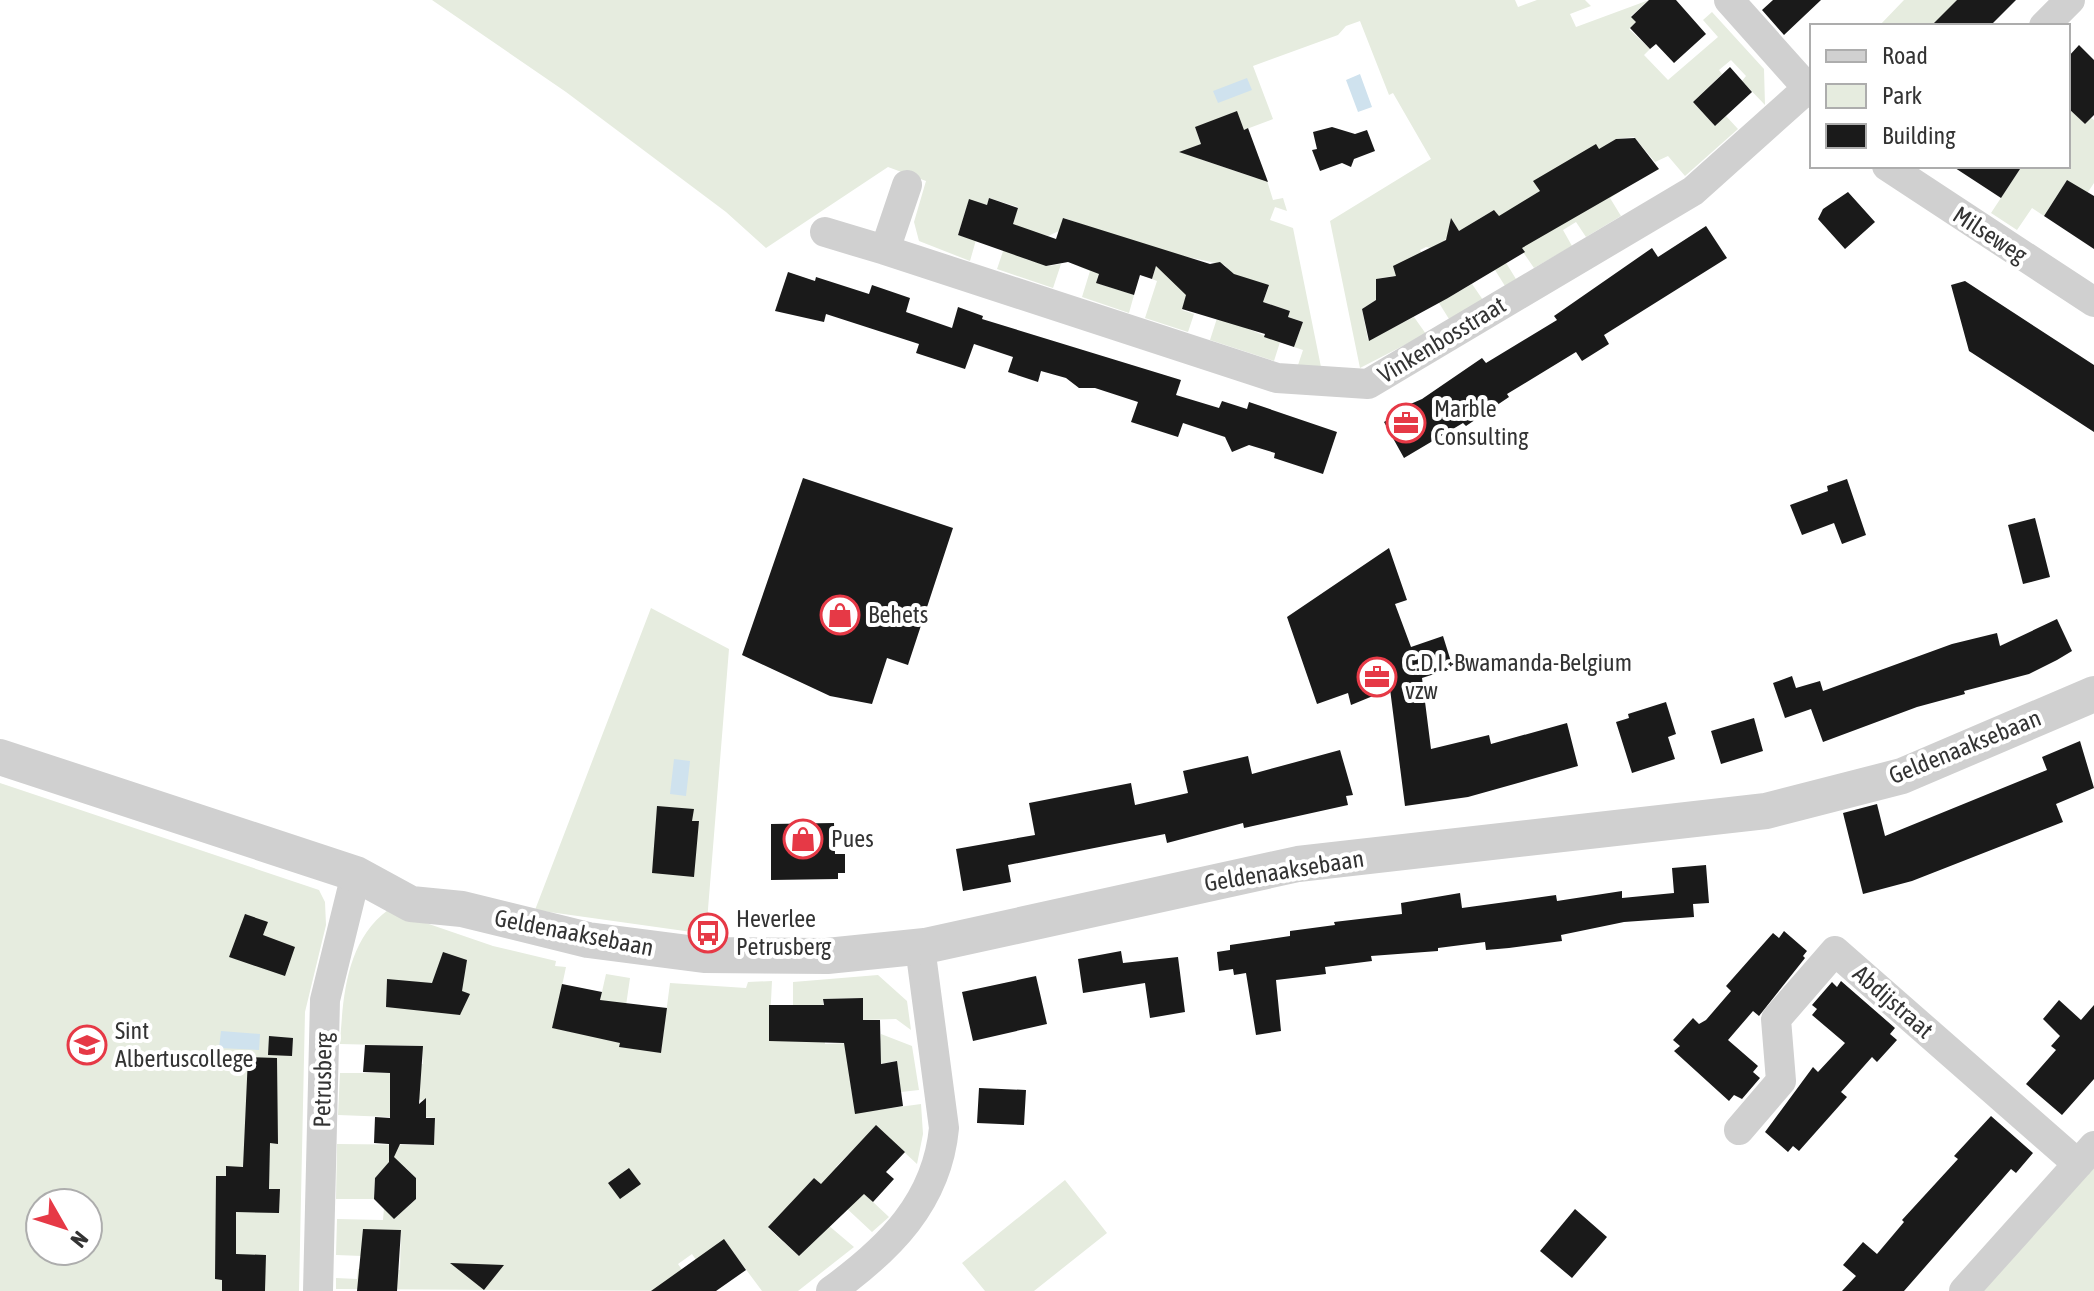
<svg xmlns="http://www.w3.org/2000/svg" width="2094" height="1291" font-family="'Asap Condensed',sans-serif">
	<rect width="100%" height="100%" fill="#fff"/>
	<path fill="#e6ecdf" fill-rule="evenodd" d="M432,0h1083l3,7 19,-7h48l6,6 -21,8 6,13 73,-27 -18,16 5,6 -7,7 21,20 -6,6 24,25 50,-43 -15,-17 9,-8 52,57 1,36 -23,-24 4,-5 -15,-16 -12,10 3,4 -29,28 22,24 11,-10 12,13 -53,47 -17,-20 -13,6 -21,-25 -18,2 -19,12 24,40 -11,7 11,18 -35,21 -10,-15 -13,8 9,16 -38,22 -40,-58 -15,9 37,60 -11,7 -10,-16 -9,5 -29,-47 -21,21 -10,-2 -6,3 28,48 24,-14 11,16 -34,19 -10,-16 -46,-27 -16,3 -1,21 -14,9 6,31 46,-23 12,17 -66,34 -30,-147 101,-62 -38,-66 -4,2 -29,-74 -14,5 -8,9 -85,31 20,53 -29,11 -49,-3 6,17 -6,3 5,12 56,19 9,-4 8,26 10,-2 4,13 -12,-4 -5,13 23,8 29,144 -25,-4 6,-18 -9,-3 9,-25 -15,-5 2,-6 -27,-9 6,-16 -30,39 41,17 -6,19 -64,-21 21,-65 -6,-10 -42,-9 4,38 -5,16 12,4 -6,18 -43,-14 12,-37 -5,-2 9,-29 -64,33 37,12 -5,18 -47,-16 8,-26 -12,-5 12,-39 -26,-9 -5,13 -11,5 -14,-4 -9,27 24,7 12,-2 -8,24 -56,-19 21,-62 -29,-9 -2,7 -18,-5 -11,35 18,5 -6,21 -51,-20 -5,-19 12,-41 -38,-14 -122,81 -40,-36 -160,-120z
		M1904,0h53l-21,26h-57z
		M2068,108l17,16 6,-6 3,2v63l-8,12 -19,-15 -23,36 -12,-8 -15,22 -26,-17 31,-47h46z
		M651,608l78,41 -23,285 -171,-24z
		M0,783l319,107 6,12 1,23 -21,87 -6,279h-299zM40,1203h48v48h-48z
		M388,910l105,36 63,15 -1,5 11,1 -13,61 39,8 14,-62 24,4 -10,69 41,5 9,-69 76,5 2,-6 24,-1 -3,60 32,-36h-8v-23l85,-7 29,26 4,29 -15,-11 -33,1 -1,-22 -39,1 2,45 55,-2 1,-8 31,12 7,44 -18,2 -5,-31 -34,6 -13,6 3,21 13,-2 -10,21 66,-9 2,30 -6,30 -41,-38 -40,41 53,50 -17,15 -58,-54 -46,50 31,28 29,-31 26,22 -56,44h-36l-38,-51 -28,20 -4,-6 -14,10 19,27 -361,-2v-11l21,1 1,-10 42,1 1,-39 -39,25 -26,-1 1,-36 46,1 1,-12 21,1 11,-10v-21l-10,-10 -21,-1 -10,11 -1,21h-38l1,-55 97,1 1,-27 -9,-1v-17l-36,-1v18l-52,-2 2,-42h70v-8l13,-1 -1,-18 -82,-2c3,-47 6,-103 48,-134z
		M2094,1146v145h-130z
		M1065,1180l42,53 -73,58h-49l-23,-28z"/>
	<path fill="#cfe2ee" d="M1360,74l12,33 -14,5 -12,-32z
		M1247,78l5,12 -34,13 -5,-12z
		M674,759l16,2 -4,35 -16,-2z
		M221,1031l39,3 -1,16 -40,-2z"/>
	<path fill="#1a1a1a" d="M1649,0h27l30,34 -32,29 -18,-19 -6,5 -20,-21 6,-6 -5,-5z
		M1773,0h48l-37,35 -22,-25z
		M1957,0h59l-26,26h-59z
		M2079,45l15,15v55l-9,9 -17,-16v-51z
		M1730,67l22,25 -37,34 -22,-24z
		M1237,111l7,19 4,-2 20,54 -89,-30 22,-8 -6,-17z
		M1332,127l23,7 12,-4 8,21 -21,8 -3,8 -9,-4 -22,8 -8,-21 5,-1 -4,-17z
		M1635,138l24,31 -137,79 3,4 -77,46 -79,43 -7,-32 14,-9v-21l20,-3 -3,-10 53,-26 5,-22 8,13 35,-21 5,6 41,-25 -7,-10 63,-37 3,5 17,-10z
		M1952,166h70l-21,32z
		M2067,180l27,16v53l-50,-33z
		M1848,192l27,30 -30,27 -27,-30 5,-10z
		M989,198l29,10 -5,16 43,15 7,-21 147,46 10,-2 14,12 35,11 -6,17 27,9 -2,6 15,5 -9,25 -30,-10 1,-3 -83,-25 4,-14 -30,-29 -4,13 -12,-4 -6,20 -38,-12 3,-9 -31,-12 -22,4 -88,-31 11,-36 18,6z
		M1706,226l21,32 -123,77 5,9 -27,17 -6,-9 -69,42 2,3 -43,29 -3,-3 -59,35 -20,-36 16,-10 -1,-3 23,-10 60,-41 4,5 71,-43 -3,-4 98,-68 6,9z
		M788,272l27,9 1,-4 53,17 3,-9 38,13 -4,14 46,16 6,-21 25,9 -1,3 199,61 -5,15 43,13 3,-7 25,8 2,-7 88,30 -14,42 -49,-16 1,-5 -26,-8 -17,7 -7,-15 -42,-14 -5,14 -47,-15 7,-20 -43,-14h-16l-13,-10 -25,-7 -3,11 -30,-10 5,-15 -39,-13 -9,25 -49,-16 3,-9 -93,-30 -2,8 -49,-11z
		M1965,281l129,84v67l-125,-81 -18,-66z
		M803,478l150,50 -45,137 -21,-7 -15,46 -42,-8 -88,-41z
		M1847,479l19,56 -24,9 -8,-21 -32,12 -12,-30 38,-14 -1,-5z
		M2035,518l15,59 -27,7 -15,-59z
		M1389,548l18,52 -12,4 16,43 32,-11 10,32 -31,10 9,71 58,-14 2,9 76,-21 11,43 -110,31 -63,9 -15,-117 -39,16 -3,-12 -31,11 -30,-87z
		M2057,619l15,32 -15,9 -28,14 -65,17 1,3 -48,13 -94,35 -12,-33 -26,9 -12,-35 19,-7 4,12 24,-7 3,10 129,-47 45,-11 3,13z
		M1666,702l10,32 -8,3 7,22 -43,14 -16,-51 13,-4 -1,-4z
		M1754,718l9,33 -42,13 -10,-33z
		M2080,741l14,47 -38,16 7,18 -151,59 -49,13 -20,-81 34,-9 8,32 162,-66 -5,-13z
		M1340,750l13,45 -7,1 2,9 -104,23 -1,-5 -76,20 -2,-9 -157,31 3,17 -48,9 -7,-42 79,-14 -6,-32 102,-20 4,22 53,-12 -5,-22 65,-15 4,18z
		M657,806l37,3 -2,12h7l-5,56 -42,-4z
		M834,823l1,31h10v19h-7v6l-67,1v-56z
		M1706,865l3,38 -16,1 1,13 -70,5 -63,13 1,6 -53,7 -23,2 -1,-8 -47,6v3l-67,5 1,5 -47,6 1,7 -50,6 5,51 -25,4 -10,-62 -12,2 -1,-6 -14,2 -2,-19 13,-2v-5l60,-9v-5l45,-6 -1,-3 68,-8 -1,-11 59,-10 2,15 94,-13 1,6 65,-10v7l52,-5 -2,-25z
		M245,914l23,8 -5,13 32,12 -10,29 -56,-19z
		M1784,931l23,20 -4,5 2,2 -46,58 -6,-5 -25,29 30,26 -5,6 7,6 -18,21 -8,-4 -5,6 -55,-50 6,-5 -7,-6 20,-22 6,6 7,-4 25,-29 -5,-5 23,-26 24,-27 6,5z
		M1121,951l2,12 55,-6 7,55 -35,6 -5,-35 -62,10 -5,-34z
		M443,952l24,8 -5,31 8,3 -10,21 -74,-8 1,-28 45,4z
		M1036,976l11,48 -74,17 -11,-49z
		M1841,981l54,47 -5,6 7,6 -20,22 -5,-5 -31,35 6,5 -48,54 -6,-5 -5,6 -23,-20 48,-65 5,5 27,-29 -33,-28 5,-6 -5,-4 20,-23 5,5z
		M562,984l40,8 -2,8 67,8 -6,45 -42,-6 1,-4 -68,-15z
		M863,998v22h17l1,44 16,-3 6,45 -48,8 -11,-71 -75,-2v-36h55l-1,-6z
		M2059,1000l22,20 13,-15v74l-32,36 -36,-31 30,-34 -5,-4 9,-10 -17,-17z
		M269,1036l24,2 -1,18 -24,-1z
		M365,1045l58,1 -4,58 7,-6v20h9l-1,27 -34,-1 -6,13 22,21v21l-22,20 -20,-20 1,-21 14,-16v-18l-15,-1 1,-26 15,1v-45l-27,-1z
		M248,1057l29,1 1,86 -8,-1 -1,46h11l-1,24 -43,-1v42l30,1 -1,36h-43v-11l-7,-1 1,-103h10v-10l17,1z
		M979,1088l47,2 -2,35 -47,-2z
		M1991,1116l42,37 -17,20 -5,-4 -107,122h-62l14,-15 -13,-11 20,-23 14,12 27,-32 -2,-2 56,-61 -4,-3z
		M876,1125l29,27 -19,20 8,7 -21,23 -9,-8 -65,62 -31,-29 46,-49 7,6z
		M629,1168l12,16 -21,15 -12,-16z
		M1575,1209l32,28 -35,41 -32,-27z
		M363,1229l38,1 -4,61h-40z
		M724,1239l22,31 -30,21h-65z
		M450,1263l54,2 -20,25z"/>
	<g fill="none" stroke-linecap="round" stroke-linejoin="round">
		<path stroke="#d0d0d0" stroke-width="30" d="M1729,0l83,93
			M2044,26l26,-26
			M1887,166l207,136
			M907,185l-22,65 392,128 91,6 325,-193 115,-103
			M825,232l60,18
			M1739,1130l42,-49 -5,-62 59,-68 243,213
			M318,1291l7,-291 31,-126
			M831,1291c58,-42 106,-89 113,-163l-24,-181
			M1964,1291l130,-145"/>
		<path stroke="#d0d0d0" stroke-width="36" d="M0,757l356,117 55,30 51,5 126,31 116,15 123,1 98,-10 373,-82 468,-53 136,-35 192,-82"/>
	</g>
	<defs>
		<g id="office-ring" transform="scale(2)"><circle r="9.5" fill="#fff" stroke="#e63946" stroke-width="1.5"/><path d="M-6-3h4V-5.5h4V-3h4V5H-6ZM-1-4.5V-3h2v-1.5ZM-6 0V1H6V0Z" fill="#e63946"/></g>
		<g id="shop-ring" transform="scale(2)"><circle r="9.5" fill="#fff" stroke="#e63946" stroke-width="1.5"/><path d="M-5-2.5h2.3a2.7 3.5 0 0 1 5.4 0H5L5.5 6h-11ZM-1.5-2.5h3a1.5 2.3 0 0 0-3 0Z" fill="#e63946"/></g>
		<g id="bus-ring" transform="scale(2)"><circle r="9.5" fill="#fff" stroke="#e63946" stroke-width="1.5"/><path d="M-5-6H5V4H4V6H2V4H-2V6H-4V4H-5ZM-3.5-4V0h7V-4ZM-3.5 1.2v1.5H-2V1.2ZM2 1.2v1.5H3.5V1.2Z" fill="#e63946"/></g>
		<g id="school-ring" transform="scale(2)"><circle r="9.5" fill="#fff" stroke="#e63946" stroke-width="1.5"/><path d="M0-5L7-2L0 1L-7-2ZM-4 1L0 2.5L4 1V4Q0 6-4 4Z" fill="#e63946"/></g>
	</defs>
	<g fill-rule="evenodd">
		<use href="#office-ring" x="1406" y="423"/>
		<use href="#shop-ring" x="840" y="615"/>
		<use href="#office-ring" x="1377" y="677"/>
		<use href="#shop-ring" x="803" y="839"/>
		<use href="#bus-ring" x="708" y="933"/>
		<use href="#school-ring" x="87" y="1045"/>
	</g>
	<g text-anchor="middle" stroke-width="8" stroke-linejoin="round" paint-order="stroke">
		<g font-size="24" fill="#333" stroke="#fff">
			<text transform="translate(1990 235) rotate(33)" y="8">Milseweg</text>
			<text transform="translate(1442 340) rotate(-31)" y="8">Vinkenbosstraat</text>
			<text transform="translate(1965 747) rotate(-22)" y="8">Geldenaaksebaan</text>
			<text transform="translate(1284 871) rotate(-9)" y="8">Geldenaaksebaan</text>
			<text transform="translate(574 933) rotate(11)" y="8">Geldenaaksebaan</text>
			<text transform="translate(1893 1002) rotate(41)" y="8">Abdijstraat</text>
			<text transform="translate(323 1080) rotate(-89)" y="8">Petrusberg</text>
		</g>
		<g font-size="24" fill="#333" stroke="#fff" text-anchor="start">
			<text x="1434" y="417">Marble<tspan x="1434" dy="28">Consulting</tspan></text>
			<text x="868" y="623">Behets</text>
			<text x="1405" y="671">C.D.I.-Bwamanda-Belgium<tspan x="1405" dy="28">vzw</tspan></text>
			<text x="831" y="847">Pues</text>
			<text x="736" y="927">Heverlee<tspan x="736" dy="28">Petrusberg</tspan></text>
			<text x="115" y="1039">Sint<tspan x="115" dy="28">Albertuscollege</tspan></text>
		</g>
	</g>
	<rect x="1810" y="24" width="260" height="144" fill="#ffffff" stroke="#adadad" stroke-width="2"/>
	<rect x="1826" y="50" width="40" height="12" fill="#d0d0d0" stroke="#adadad" stroke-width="2"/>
	<text x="1882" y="64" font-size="24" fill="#333333">Road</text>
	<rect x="1826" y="84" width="40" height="24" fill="#e6ecdf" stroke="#adadad" stroke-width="2"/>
	<text x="1882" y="104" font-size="24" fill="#333333">Park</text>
	<rect x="1826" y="124" width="40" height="24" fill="#1a1a1a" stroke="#adadad" stroke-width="2"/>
	<text x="1882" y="144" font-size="24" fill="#333333">Building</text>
	<g transform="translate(64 1227) rotate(129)"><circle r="38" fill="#ffffff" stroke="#adadad" stroke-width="2"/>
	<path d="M0-6L14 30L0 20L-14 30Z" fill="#e63946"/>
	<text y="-12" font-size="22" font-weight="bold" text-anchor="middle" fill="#333333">N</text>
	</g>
</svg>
